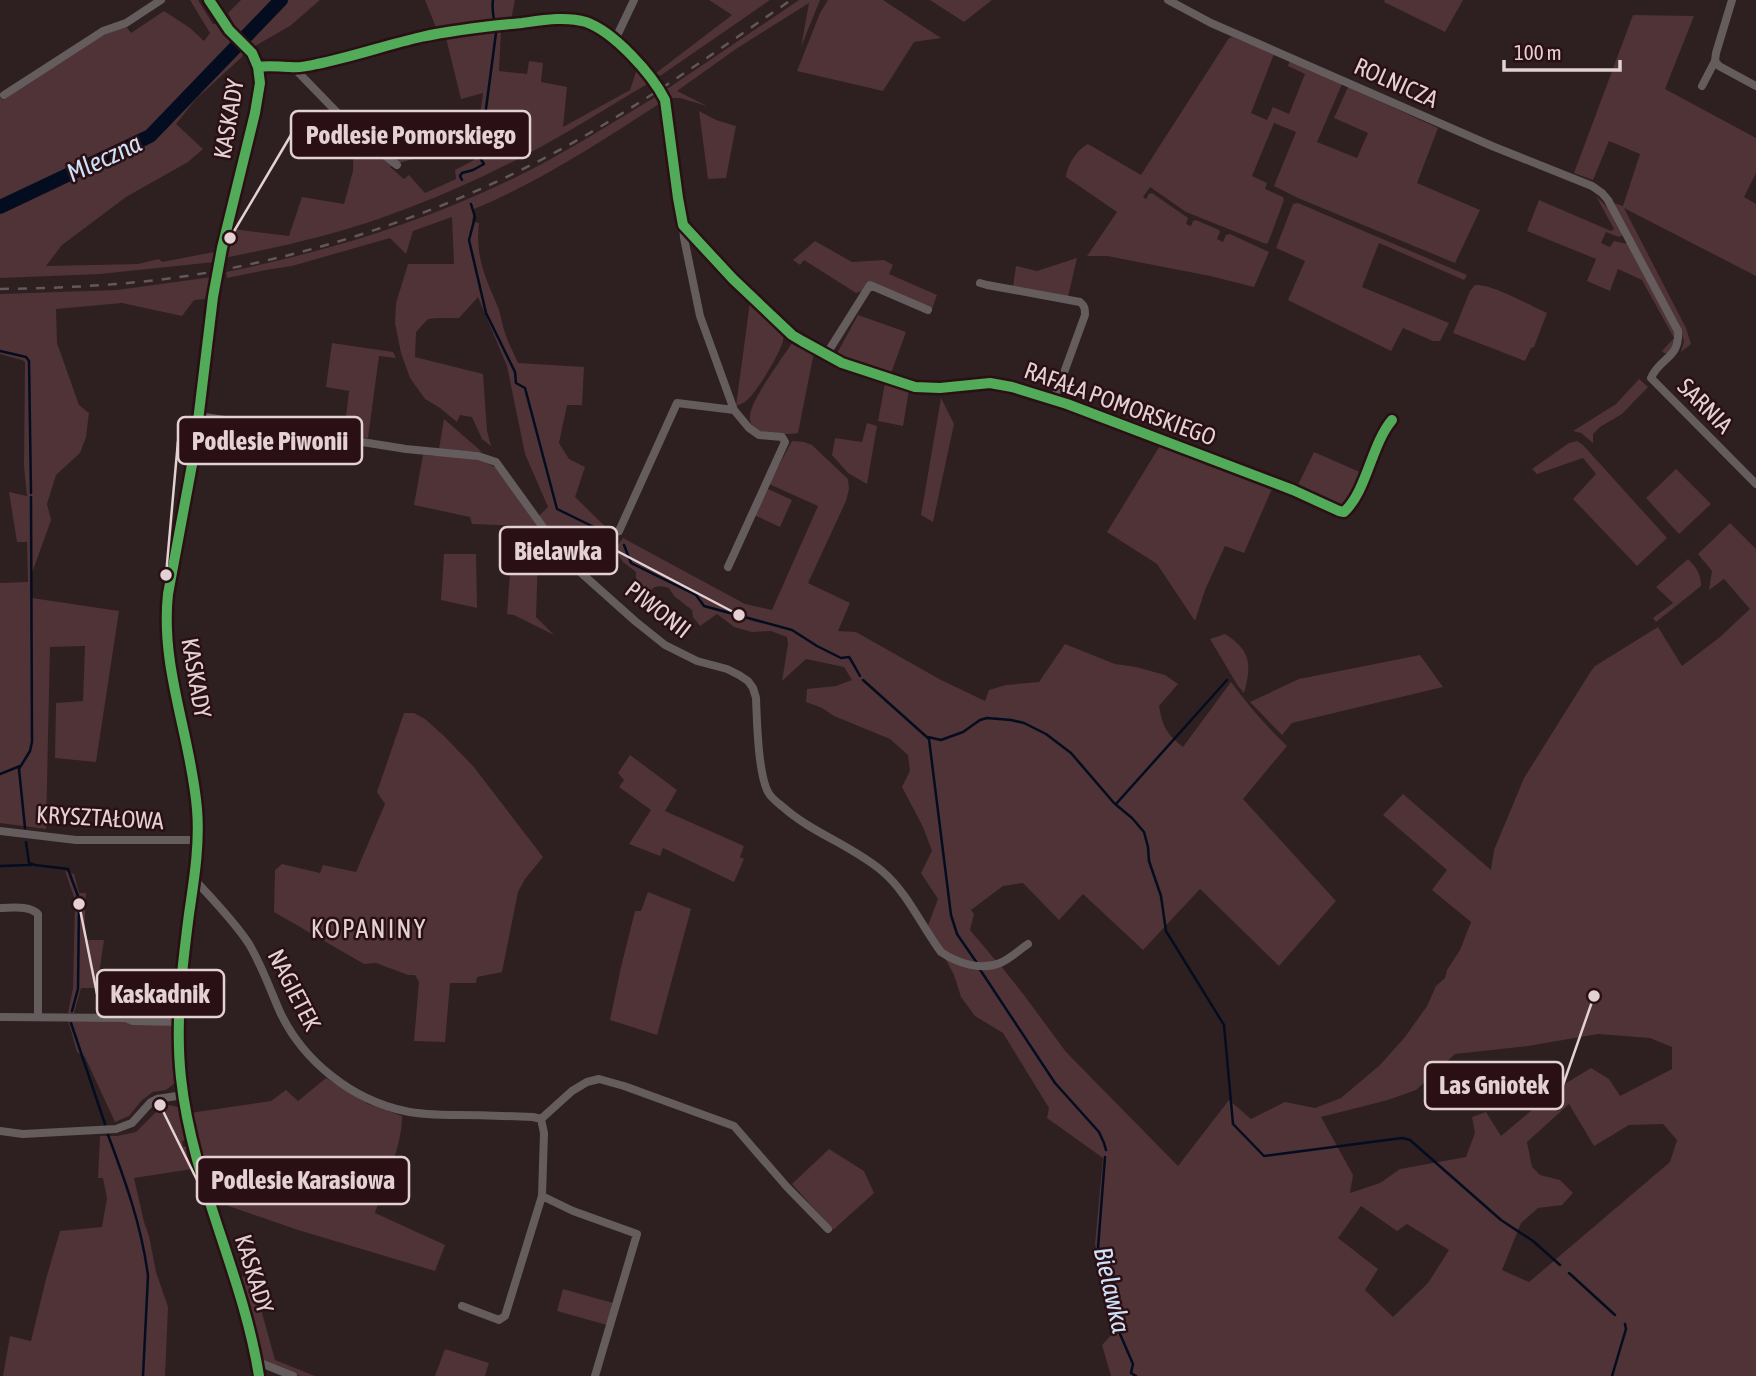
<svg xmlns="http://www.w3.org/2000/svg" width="1756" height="1376" font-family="'Asap Condensed',sans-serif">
	<rect width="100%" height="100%" fill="#2e1f21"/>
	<path fill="#4f3337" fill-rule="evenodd" d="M190,0h8l15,24h3l7,11 20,19 -1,3 -46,42 -20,25 27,25 -15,13 -62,35 -64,48 -16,21 92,-2 21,-5 3,3 52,-10 1,10 -115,12 -100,4v-181l3,3 99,-64 24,-10 5,7 33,-22 26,17 14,13 6,-8z
		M241,0h79l-30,26 -35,20 -21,-21 -6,-12z
		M425,0h90l-4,20 -74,10z
		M709,0h61l-110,76 -4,-3 76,-58z
		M799,0h21l-19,47 8,-44 -73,46 -59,42 30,15 -27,-8h-11l-4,-2 -1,-5z
		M828,0h55l58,38 -27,4 -31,49 -86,-20 23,-58z
		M930,0h62l-28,22z
		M1385,0h78l-18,32 -61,-30z
		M1633,15l61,1 -29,73 91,49v35l-12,24 12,7v72l-132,-68 62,120 5,16 -10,8 3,-11 -4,-13 -66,-125 9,3 17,-52 -31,-13 -16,39 -19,-7z
		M501,31l-2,40 28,3 2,-13 14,2 -2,19 26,5 -4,40 67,-37 7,-21 11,11 1,3c-44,26 -88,54 -133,77 -41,21 -84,40 -127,55 -53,20 -110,32 -165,43l9,-29 56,7 13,-39 42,7 9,-33 1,-38 12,4 74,-20 9,32 -50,14 -9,4 14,12 5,-4 16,18 31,-14 -1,-9 19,-10 9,-67 -22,6 -15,-61z
		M1232,37l42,17 -23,59 16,7 6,-13 16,7 16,-40 -17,-8 2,-6 52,24 -25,58 40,16 11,-25 -34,-15 14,-31 90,41 -21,55 63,27 -25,53 -157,-65 -24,-12 22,-54 -22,-9 -22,53 15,7 -2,6 18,8 1,3 -16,43 -2,1 -80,-32 -36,-25 -7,10 3,2 3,-5 3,-1 36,25 -2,6 5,2 2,-5 3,-1 23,10 1,2 -3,7 6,3 3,-7 4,-1 39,18 -15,35 -44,-11 -103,-20h-20l30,-44 -51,-35c1,-11 11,-28 22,-33l53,31 88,-137z
		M655,97l4,7c-59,38 -119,78 -185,105l-2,13 7,1c-4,33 6,54 19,84 3,8 4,18 7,26 3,10 9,20 13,30l66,4 -2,38h-15l-8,38 10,16 16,8 -10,30 38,37 -3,7 -20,-14 -21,29 -30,-40 9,-9 -23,-53 -18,-88 -29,-69 -19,21h-21l-10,1 -12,13 -1,25 68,17 4,57 4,15 -9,-7 -10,-22 -12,-2 -3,7 -17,-14 -15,-9 -15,-21 -9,-25 -6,-30 1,-20 12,-39h46l-2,-47 -39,14 -7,23 -16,-16 -98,28 -26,4 -39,8 -1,-6c110,-22 224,-58 323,-112 36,-20 71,-42 106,-63z
		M699,111l17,9 20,6 -10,52 -18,1z
		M1596,196l13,13 14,26 -4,2 -13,-5 -5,11 9,4 4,-6 14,3 48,91 -1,7 -7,11h-4l-2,-2 12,-13 -32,-58 -24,-11 -8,22 -23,-10 9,-22 -69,-28 12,-31 72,31 3,-2z
		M1298,203l169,72 -3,5 -85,-37 -17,44 87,36 -9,18h-7l-30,-13 -12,23 -103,-51 17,-39 -29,-13 17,-44z
		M815,241l37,21 32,-2 9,5 -4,9 48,21 -5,14 -61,-28 -9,10 -6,2 -52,-33 -4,5 -7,-5z
		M1077,258l-9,39 -55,-10 3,-21 21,5z
		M212,277l-7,22 -11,1 -12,16 -60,-13 -66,6 1,34 22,62 10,8 -3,24 -6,16 -24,22 -9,29 4,16 -19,53v25l87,13 -23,151 -41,-4 1,-55 27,-2 2,-55 -35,1 -4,182 -46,-6v-240l28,-1 -1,-40h-10l-8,-50 18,4 -3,-30 1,-104 -3,-2 -22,-6v-60l117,-4z
		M1475,285c16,-2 56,21 72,28l-13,34 -3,1 -6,13 -72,-28 17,-42z
		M750,302l31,28c2,6 3,5 2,11 -4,14 -26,51 -37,60 -4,3 -5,3 -10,5z
		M858,315l48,17 -16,44 -55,-19z
		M794,340l20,12 -16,81c-14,2 -51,4 -48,-18 1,-15 35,-61 44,-75z
		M332,343l61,9 3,6 -17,-2 -11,82 -24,-3 5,-44 -23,-4z
		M1639,379l9,8 -26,27 -22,13 -7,7v9l-12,-10 -8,-2 43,-27z
		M885,383l24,7 -6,36 -25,-5z
		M941,398l13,26 -21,98 -12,-7z
		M444,419l38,33 -43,-3z
		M867,423l10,3 -10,58 -19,-11 -16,-18 3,-17 27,4z
		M792,441l12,1 8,3 36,34 1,10 -3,12 -38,82 42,20 -12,28 18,1 85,48 44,21 4,-11 17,-5 33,-3 26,-38 50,20 21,3 29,8 13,9 -19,22c4,22 7,27 24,41l48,-65c17,23 35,44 56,64l-44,53 93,102 -57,65 -79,-77 -57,61 -60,-56 -24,26 -36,-37 -20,3 -32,24 3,4 -4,16 27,32c-18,2 -38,1 -54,-11 -6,-5 -11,-16 -16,-23l11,-29 -17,-26 11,-22 -9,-24 -21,-40 8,-16 -2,-16 -18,-16 -56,-23 -12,-8 -16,-6 1,-13 29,-3 16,-6 -8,-13 -38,-8 -24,22 6,-37 -1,-7 -16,-6 -19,1 -18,-5 -17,-13 -17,12 -7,-9 -1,-7 -18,-14 -5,-8c-13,-4 -19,-1 -21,12l-12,-20v-8l-13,-10 -8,-13 8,-11 122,66 27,6 46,-104 -49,-22z
		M1577,441l6,4 84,93 -30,28 -64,-67 23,-25 -13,-16 -46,16 -5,-5 37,-26z
		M1161,444l116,43 -6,4 -27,62 -19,-7 -20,44 -10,31 -38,-57 -50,-32z
		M1314,452l48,21 -3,10 -15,24 -5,1 -42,-21z
		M423,455c25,2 57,-1 77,16l60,83 -3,2 -19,1 -2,60 18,18 -40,-20 -7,-1 4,-54h8l1,-34 -48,-2 -2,-7 -56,-12z
		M1676,469l35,35 -32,30 -33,-36z
		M766,488l26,12 -12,27 -26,-12z
		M1730,523l26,26v827h-645l-9,-31 15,-16 -22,-85 8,-86 -56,-40 2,-10 -46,-75 -28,-17 -14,-19 -7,-22 -10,-19 6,4 51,6 23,29 42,57 112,114 51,-66 22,19 34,-17 30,6 26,-10 39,-33 25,-28 22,-31 9,-20 9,-8 2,-8 13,-20 11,-28 -39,-32 15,-20 -64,-55 20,-21 88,76 3,-20 30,-72 67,-107 4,-5 63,-39 24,39 38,-29 30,-28 -26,-30 -15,11 3,-19 -14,-17zM1598,1034l52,4 22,9v22l-52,27 -11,-17 -18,-11 -33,20 -57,48 -15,-24 -14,5 3,16 -9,24 -66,12 -20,14 -30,10 3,-18 -32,-58 67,-17 28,-10 39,-36 73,-8zM1569,1104l25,42 35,-21 34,-1 14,16 -7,22 -141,120 -27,-12 19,-47 17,-15 24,-3 11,-12 -13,-13 -20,-5 -8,-8 -5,-25zM1361,1206l36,25 10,-7 42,26 -21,33 -35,34 -28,-27 13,-21 -40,-31z
		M444,554h32l1,54 -36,-8z
		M1688,559c8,8 13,14 13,27l-45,36 -3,-4 20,-15 -17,-16z
		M1225,634c26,16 27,31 19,59l-6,-7 -28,-47z
		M1420,655l23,32 -151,36 -10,12 -32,-33 49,-23z
		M404,713h10l11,6 19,17 29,30 70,91 -18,22 -7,13 -16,80 -25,5 -1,6h-26l-5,59 -31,-1 5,-59 -4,-7h-7l-32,-12 -12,1 -90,-52 1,-42 7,-6 38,9 3,-8 33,7 29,-68 -8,-12z
		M630,755l47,35 -12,21 79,35 -4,11 4,2 -10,23 -71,-34 -3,8 -31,-12 22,-34 -32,-23 5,-7 -6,-7z
		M65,871l9,3 5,19h7l-2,47h20l-7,48h-16l-7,25h-6l5,-25 2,-88z
		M648,892l43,17 -34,126 -47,-15 11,-53 14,-56h6z
		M68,1020l58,1 47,3v29l3,29 -10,8 -13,2 -11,8 -13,16 -14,6 -30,-65 -8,-5z
		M326,1078l42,26 34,12c1,26 -18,71 -27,97l70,32 -10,26 -137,-41 -81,-28 22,71 4,4 10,3 22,80 40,16h-15l-36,-14 -5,-4 -54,-180 -11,-41 -4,-24 81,-12 15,-11 12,11z
		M169,1105l9,2 7,33 -3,1 1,6h3c0,9 3,13 6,22l-58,9 10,44 5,14 7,36 12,35 -3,69h-162l7,-40 21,5 15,-62 14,-48 42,-4 5,-29 -4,-20h-5l2,-42h17l19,-4 22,-22z
		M829,1149l35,22 10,22 -41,37 -41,-46z
		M563,1289l50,14 -6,22 -50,-14z
		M445,1349l44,14 -4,13h-50z"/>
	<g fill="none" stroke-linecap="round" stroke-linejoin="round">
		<path stroke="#040d1f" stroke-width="2.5" d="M462,180l-2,-4 2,-3 11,-3 11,-6 -4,-6v-4l16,-121c-1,-12 -5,-21 -3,-33
			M471,204l4,13 -6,23 17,73 29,59 1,11 9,5 32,121 47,23
			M0,351l26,6 3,4 2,132
			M624,545l7,18 65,32 8,11 88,24 25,16 24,12 8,-1c4,6 7,12 11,19
			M863,680l66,59 22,176 6,19 20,29
			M928,737l13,3 22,-8 17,-12 7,-2 24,2 13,3 22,11 25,19 43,50 18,15 12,14 4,15 1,14 12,35 5,35 58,94 9,99 31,32 138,-18 8,2 91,80 32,21 27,24
			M0,774l20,-8
			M1116,804l111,-124
			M25,828l-6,-59 11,-18 2,-9 -1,-245
			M26,842l3,21 6,2 33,4 10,27 1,8 -1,85 -6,22
			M0,866l31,-1
			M979,968l76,115 44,49 5,11 2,7
			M71,1023l34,101
			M108,1135c17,45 34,92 40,141l-5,100
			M1105,1157l-7,91 3,17 16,49v13l16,37 -2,9 5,3
			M1569,1273l46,42
			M1612,1376l14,-47 -1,-5"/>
		<path stroke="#040d1f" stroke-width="14" d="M0,207l150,-71 131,-136"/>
		<path stroke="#645c5d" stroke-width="8" d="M209,0l20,30 23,23 6,14 2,16 -5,30 -33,135 -9,49 -19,157 -26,140c-8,74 23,142 29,215 3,35 -3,71 -8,105 -7,55 -14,109 -8,164 11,104 62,196 78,298
			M1168,0l43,23 281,123 100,40 10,7 6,7 70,131c2,28 -18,26 -27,47l105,106
			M1732,0l-16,53 -1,8 4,5 37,20
			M615,40l19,-40
			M258,67c11,-2 22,0 32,0 9,1 19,-1 27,-3 35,-7 69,-19 104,-27 33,-7 68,-11 101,-14 21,-3 44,-7 64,-1 28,10 66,52 79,78l13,98 5,27 50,54 59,56 10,6 40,22 73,24 25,1 50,-5 22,4 55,17 226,86 46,21 5,1c23,-21 27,-67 48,-92
			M294,68l65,67 38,30
			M1702,86l13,-25
			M4,95l99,-64 23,-8 35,-23
			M683,225l1,13 16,78 34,94 15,18 10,7 23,2 3,5 -57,125
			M980,283l7,2 93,17c5,4 5,7 5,13l-31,85
			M826,355l44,-70 58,25
			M199,416l207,33 72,7 18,6 57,79 26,30 56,50 30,24 32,16 30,8 12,6 9,6 5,7 3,10c1,23 2,75 12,94 3,6 10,11 15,15 29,26 68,38 99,64 25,21 39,54 59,81 16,11 40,19 59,11 10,-4 19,-13 28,-19
			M619,531l58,-128 57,7
			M0,831l76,9h121
			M194,879c19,21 40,42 55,65 13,22 21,45 31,68 23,49 72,88 125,99 17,4 36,4 53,4 25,0 50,1 75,2l8,2
			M0,908c12,0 29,-3 38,6v103
			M0,1017l126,1 7,3 46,1
			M541,1119l31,-28 15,-9 12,-3 25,7 110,40 53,61 41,42
			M541,1119l3,14 -2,63 31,15 64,23 -42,142
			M0,1131l23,3 93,-5 16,-6 19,-21 6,-3 26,-4
			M462,1306l37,14 6,-4 37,-120
			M257,1364h6l30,12"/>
		<path stroke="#625859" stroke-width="2.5" stroke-dasharray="9 9" stroke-linecap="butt" d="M0,289c74,-1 149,-5 222,-19 128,-25 253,-70 366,-136 70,-41 136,-88 203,-134"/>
		<g stroke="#2a1014" stroke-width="15">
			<path id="cycleway" d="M209,0l20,30 23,23 6,14 2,16 -5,30 -33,135 -9,49 -19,157 -26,140c-8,74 23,142 29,215 3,35 -3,71 -8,105 -7,55 -14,109 -8,164 11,104 62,196 78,298
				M258,67c11,-2 22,0 32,0 9,1 19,-1 27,-3 35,-7 69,-19 104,-27 33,-7 68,-11 101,-14 21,-3 44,-7 64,-1 28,10 66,52 79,78l13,98 5,27 50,54 59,56 10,6 40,22 73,24 25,1 50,-5 22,4 55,17 226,86 46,21 5,1c23,-21 27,-67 48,-92"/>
		</g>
		<use href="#cycleway" stroke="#51ab58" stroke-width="10"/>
	</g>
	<g text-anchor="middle" stroke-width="5" stroke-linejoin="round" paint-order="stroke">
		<g font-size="24" fill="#e4d1d3" stroke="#2a1014">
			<text transform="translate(1396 83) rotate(24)" y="8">ROLNICZA</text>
			<text transform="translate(229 119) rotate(-80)" y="8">KASKADY</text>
			<text transform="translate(1120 404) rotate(20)" y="8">RAFAŁA POMORSKIEGO</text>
			<text transform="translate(1705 406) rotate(45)" y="8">SARNIA</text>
			<text transform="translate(658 610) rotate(38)" y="8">PIWONII</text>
			<text transform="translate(196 678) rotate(80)" y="8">KASKADY</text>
			<text transform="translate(100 818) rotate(3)" y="8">KRYSZTAŁOWA</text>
			<text transform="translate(294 990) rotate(63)" y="8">NAGIETEK</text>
			<text transform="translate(254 1274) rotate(73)" y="8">KASKADY</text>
		</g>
		<g font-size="26" font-style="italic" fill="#cde1f7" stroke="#2a1014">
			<text transform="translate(104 158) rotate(-25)" y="9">Mleczna</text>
			<text transform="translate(1112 1290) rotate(77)" y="9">Bielawka</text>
		</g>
		<g font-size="26" letter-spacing="2" fill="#e4d1d3" stroke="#2a1014">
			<text x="369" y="938">KOPANINY</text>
		</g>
	</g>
	<path fill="none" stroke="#e4d1d3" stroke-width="2.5" d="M230 238L291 135M166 575L178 441M739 615L617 551M79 904L97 994M1594 996L1563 1085M160 1105L197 1180"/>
	<g fill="#e4d1d3" stroke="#2a1014" stroke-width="2.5">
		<circle cx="230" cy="238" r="7"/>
		<circle cx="166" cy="575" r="7"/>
		<circle cx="739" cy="615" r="7"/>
		<circle cx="79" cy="904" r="7"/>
		<circle cx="1594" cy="996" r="7"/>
		<circle cx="160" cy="1105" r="7"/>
	</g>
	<g fill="#2a1014" stroke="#e4d1d3" stroke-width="2.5">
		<rect x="291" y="111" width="239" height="47" rx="7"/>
		<rect x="178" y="417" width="184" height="47" rx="7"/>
		<rect x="500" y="527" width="117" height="47" rx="7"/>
		<rect x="97" y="970" width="127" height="47" rx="7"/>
		<rect x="1425" y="1062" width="138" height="47" rx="7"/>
		<rect x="197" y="1157" width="212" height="47" rx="7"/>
	</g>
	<g font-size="26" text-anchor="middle" font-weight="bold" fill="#e4d1d3">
		<text x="411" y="144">Podlesie Pomorskiego</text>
		<text x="270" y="450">Podlesie Piwonii</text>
		<text x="558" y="560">Bielawka</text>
		<text x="160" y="1003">Kaskadnik</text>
		<text x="1494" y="1094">Las Gniotek</text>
		<text x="303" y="1189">Podlesie Karasiowa</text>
	</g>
	<path d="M1504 60v10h116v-10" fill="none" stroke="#e4d1d3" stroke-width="3.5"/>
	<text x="1514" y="60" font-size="21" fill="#e4d1d3" stroke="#2a1014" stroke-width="5" paint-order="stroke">100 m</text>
</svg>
